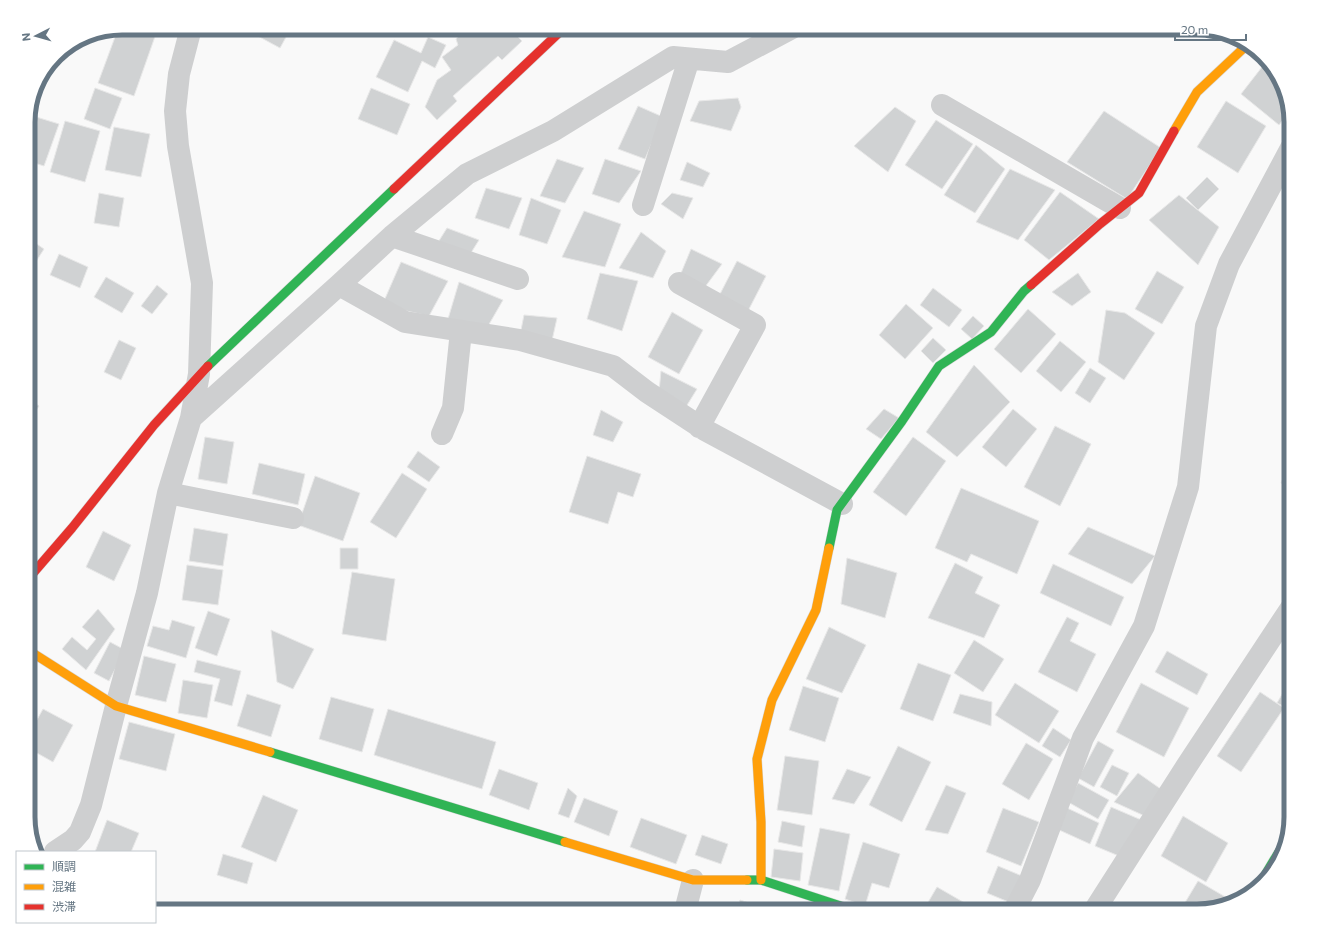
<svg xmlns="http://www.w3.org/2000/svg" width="1319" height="939" font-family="Commissioner,'Noto Sans JP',sans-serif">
	<rect width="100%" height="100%" fill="#f9f9f9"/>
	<path fill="#d0d2d3" stroke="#e8e8e8" d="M122,28h36l-24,68 -36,-13 20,-54z
		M243,28h48l-11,20z
		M466,28h59l-8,8 5,5 -20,19 -4,-4 -45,40 4,5 -20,19 -12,-13 12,-27 14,-10 -9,-13 16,-12 -2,-6z
		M428,37l18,8 -11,23 -13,-7 -14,31 -32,-15 18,-37 27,13z
		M1262,67l20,15 7,30 -10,13 -38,-31z
		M95,88l27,10 -12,31 -26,-10z
		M371,88l39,16 -13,31 -39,-16z
		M738,98l3,9 -10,24 -41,-10 9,-20z
		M1226,101l40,25 -28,47 -41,-26z
		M638,106l25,11 -18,42 -27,-10z
		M895,107l21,14 -28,51 -34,-26z
		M1104,111l57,37 -34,51 -60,-37z
		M33,116l26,8 -15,42 -16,-5v-32z
		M936,120l37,24 -31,45 -37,-24z
		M65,121l35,10 -15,51 -35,-10z
		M114,127l36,7 -9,43 -36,-7z
		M976,145l29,24 -30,44 -31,-18z
		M557,159l27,9 -19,35 -25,-7z
		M605,159l36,12 -22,32 -27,-9z
		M687,162l23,11 -7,14 -23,-7z
		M1010,169l45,21 -37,50 -42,-18z
		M1207,177l12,12 -21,21 -12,-12z
		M486,188l36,10 -13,31 -34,-11z
		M1060,192l39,27 -50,41 -25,-20z
		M99,193l25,5 -5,29 -25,-4z
		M672,193l21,5 -10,21 -22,-15z
		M1179,195l40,32 -21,38 -49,-45z
		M531,198l30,12 -14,34 -28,-9z
		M584,211l37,13 -16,43 -43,-10z
		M447,228l32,12 -10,16 -32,-12z
		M641,232l25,19 -13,27 -34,-10z
		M28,238l16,11 -14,22 -2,-1z
		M691,249l31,15 -20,27 -23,-13z
		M59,254l29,13 -8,21 -30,-13z
		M737,261l29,15 -18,35 -29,-15z
		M401,262l47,19 -19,35 -27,-6 -18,-9z
		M1157,271l27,16 -22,37 -27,-15z
		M600,273l38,8 -16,50 -35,-12z
		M1078,273l13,19 -19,14 -20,-14z
		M106,277l28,16 -12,20 -28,-16z
		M459,282l44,18 -15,26 -40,-7z
		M157,285l11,9 -16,20 -11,-8z
		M933,288l29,22 -13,17 -29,-22z
		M906,304l27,24 -28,31 -26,-24z
		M1028,309l28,25 -35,39 -27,-24z
		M1106,310l19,3 30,20 -31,47 -26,-18z
		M672,312l31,18 -24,44 -31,-17z
		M524,315l33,3 -6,27 -31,-10z
		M973,316l11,10 -12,13 -11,-10z
		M933,338l13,12 -13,13 -12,-12z
		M119,340l17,8 -15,32 -17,-8z
		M1060,341l26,21 -25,30 -25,-21z
		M974,365l36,37 -53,55 -31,-25z
		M1090,368l16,10 -16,25 -15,-10z
		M661,371l36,18 -13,21 -25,-18z
		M28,399l11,7 -11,16z
		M884,409l15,9 -18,21 -15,-10z
		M1013,409l24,20 -31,38 -24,-20z
		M601,410l22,12 -10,20 -20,-7z
		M1055,426l36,18 -31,62 -36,-19z
		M205,437l29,5 -7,42 -29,-5z
		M913,437l33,24 -40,55 -33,-24z
		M418,451l22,16 -11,15 -22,-15z
		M587,456l54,18 -8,23 -15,-5 -10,32 -39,-12z
		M1291,459v28l-10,-4z
		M259,463l46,11 -7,31 -46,-11z
		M402,473l25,16 -31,49 -26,-16z
		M315,476l45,17 -17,48 -45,-16z
		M961,488l78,33 -22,53 -46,-20 -4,8 -32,-14z
		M1088,527l67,29 -23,28 -64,-30z
		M194,528l34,6 -5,32 -34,-5z
		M103,531l28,14 -17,36 -28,-14z
		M340,548h18v21h-18z
		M847,558l50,15 -12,45 -44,-14z
		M955,563l28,14 -8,16 25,12 -16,33 -56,-20z
		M1053,564l71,33 -13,29 -71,-33z
		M187,565l36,5 -5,35 -36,-5z
		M352,572l43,7 -9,62 -44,-7z
		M98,609l17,20 -29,41 -24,-21 10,-12 15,13 9,-11 -14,-12z
		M208,611l22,8 -13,37 -22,-8z
		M1067,617l12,6 -9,18 26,13 -19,38 -39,-20z
		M172,620l23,7 -9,31 -39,-12 6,-20 16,4z
		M829,627l37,18 -24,48 -36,-14z
		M271,630l43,19 -21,40 -16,-7z
		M974,640l30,19 -21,33 -29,-19z
		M110,642l15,8 -16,31 -15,-8z
		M1167,651l41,23 -11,21 -42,-23z
		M144,656l32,8 -10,38 -31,-7z
		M1291,657v20l-8,-5z
		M197,660l44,11 -9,35 -18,-5 6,-22 -26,-7z
		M918,663l33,12 -18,46 -33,-12z
		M1291,679v31l-14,-7z
		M183,680l30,5 -6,33 -29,-5z
		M1015,683l44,28 -20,32 -44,-28z
		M1141,683l48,25 -25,49 -48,-25z
		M803,686l36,12 -14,44 -36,-12z
		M1260,692l24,16 -43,64 -24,-16z
		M247,694l34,11 -10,32 -34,-11z
		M960,694l32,8 -1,24 -38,-13z
		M331,697l43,12 -12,43 -43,-13z
		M43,709l30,16 -20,37 -25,-14v-12z
		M388,709l108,33 -14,47 -108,-34z
		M129,722l46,12 -9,37 -47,-12z
		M1291,724v22l-9,-5z
		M1053,728l18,12 -11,17 -18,-11z
		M1098,741l16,9 -20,37 -16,-9z
		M1026,743l27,16 -24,41 -27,-16z
		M898,746l33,16 -29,60 -33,-17z
		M785,756l34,5 -7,54 -35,-5z
		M1112,765l17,8 -12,23 -17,-9z
		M499,769l39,14 -9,27 -40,-15z
		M847,769l24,8 -17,27 -22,-5z
		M1138,773l27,19 -18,25 -33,-15z
		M1078,783l31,17 -11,19 -30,-17z
		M946,785l20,8 -18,41 -23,-4z
		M568,788l9,8 -8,22 -11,-4z
		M263,795l35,15 -22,52 -35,-15z
		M584,798l34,13 -9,25 -35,-14z
		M1111,807l35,15 -27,34 -24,-10z
		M1003,808l36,14 -18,44 -35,-14z
		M1067,808l32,15 -9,21 -33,-15z
		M1183,816l45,27 -22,39 -45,-26z
		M641,818l46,17 -11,29 -46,-17z
		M107,820l32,13 -8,19h-36z
		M782,821l23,5 -3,21 -24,-5z
		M820,828l30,6 -11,57 -31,-6z
		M702,835l26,9 -7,20 -26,-9z
		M863,842l37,12 -11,34 -17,-5 -7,23 -20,-7z
		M774,849l29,4 -3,28 -29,-4z
		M223,854l30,9 -6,21 -30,-9z
		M998,866l24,10 -11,27 -24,-10z
		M1198,881l36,21 -37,9h-17z
		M937,887l33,19 -3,5h-44z
		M740,900l27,9 -1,2h-30z"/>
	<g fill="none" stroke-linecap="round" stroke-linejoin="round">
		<g stroke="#d5d6d7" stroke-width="10">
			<path id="fast" d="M208,366l186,-177
				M829,548l8,-38 65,-89 37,-55 52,-34 33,-41 7,-6
				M270,752l295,90
				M747,880h14l95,31
				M1259,885l21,-35"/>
		</g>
		<g stroke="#d5d6d7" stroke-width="10">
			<path id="slow" d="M1174,131l23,-39 50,-47
				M28,650l88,56 154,46
				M565,842l128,38h54
				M761,880v-58l-4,-63 15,-59 44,-90 13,-62"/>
		</g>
		<g stroke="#d5d6d7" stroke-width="10">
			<path id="jam" d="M394,189l170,-161
				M1031,285l69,-61 39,-31 35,-62
				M28,579l44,-51 82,-103 54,-59"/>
		</g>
		<path stroke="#cecfd0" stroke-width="22" d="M942,105l178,103
			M643,205l46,-146
			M392,236l126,43
			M679,283l76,42 -56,102
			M339,285l66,37 115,18 93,26 34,26 58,38 137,74
			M191,418l148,-133 53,-49 75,-62 86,-43 120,-74 55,5 64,-34
			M442,434l11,-26 8,-77
			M168,493l125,25
			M55,852l18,-12 7,-8 11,-27 25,-99 31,-113 21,-100 23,-75 8,-44 3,-91 -24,-137 -3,-35 4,-37 12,-46
			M685,911l8,-31
			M1014,911l16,-31 53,-142 61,-112 44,-139 18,-161 23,-62 62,-116
			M1094,911l92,-144 105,-159"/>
		<use href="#fast" stroke="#30b455" stroke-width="9"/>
		<use href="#slow" stroke="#ff9f0a" stroke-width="9"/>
		<use href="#jam" stroke="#e5322d" stroke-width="9"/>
	</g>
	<path d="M0 0H1319V939H0ZM122 35H1197A87 87 0 0 1 1284 122V817A87 87 0 0 1 1197 904H122A87 87 0 0 1 35 817V122A87 87 0 0 1 122 35Z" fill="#fff" fill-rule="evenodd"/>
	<path fill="none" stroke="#657683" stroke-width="5" d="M122 35H1197A87 87 0 0 1 1284 122V817A87 87 0 0 1 1197 904H122A87 87 0 0 1 35 817V122A87 87 0 0 1 122 35Z"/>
	<rect x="16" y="851" width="140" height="72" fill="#ffffff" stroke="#c1c8cd"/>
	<rect x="24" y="864" width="20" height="6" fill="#30b455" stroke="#c1c8cd"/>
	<text x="52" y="871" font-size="12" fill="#657683">順調</text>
	<rect x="24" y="884" width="20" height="6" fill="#ff9f0a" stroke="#c1c8cd"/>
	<text x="52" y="891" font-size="12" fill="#657683">混雑</text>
	<rect x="24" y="904" width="20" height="6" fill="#e5322d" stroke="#c1c8cd"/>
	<text x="52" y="911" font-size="12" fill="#657683">渋滞</text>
	<g transform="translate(36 36) rotate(264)" stroke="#ffffff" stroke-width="3" paint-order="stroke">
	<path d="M0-3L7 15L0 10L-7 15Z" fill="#657683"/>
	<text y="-6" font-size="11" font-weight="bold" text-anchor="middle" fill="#657683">N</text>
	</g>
	<path d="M1175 34v6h71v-6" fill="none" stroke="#657683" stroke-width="2"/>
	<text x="1181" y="34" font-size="12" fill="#657683" stroke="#ffffff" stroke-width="3" paint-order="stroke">20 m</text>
</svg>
